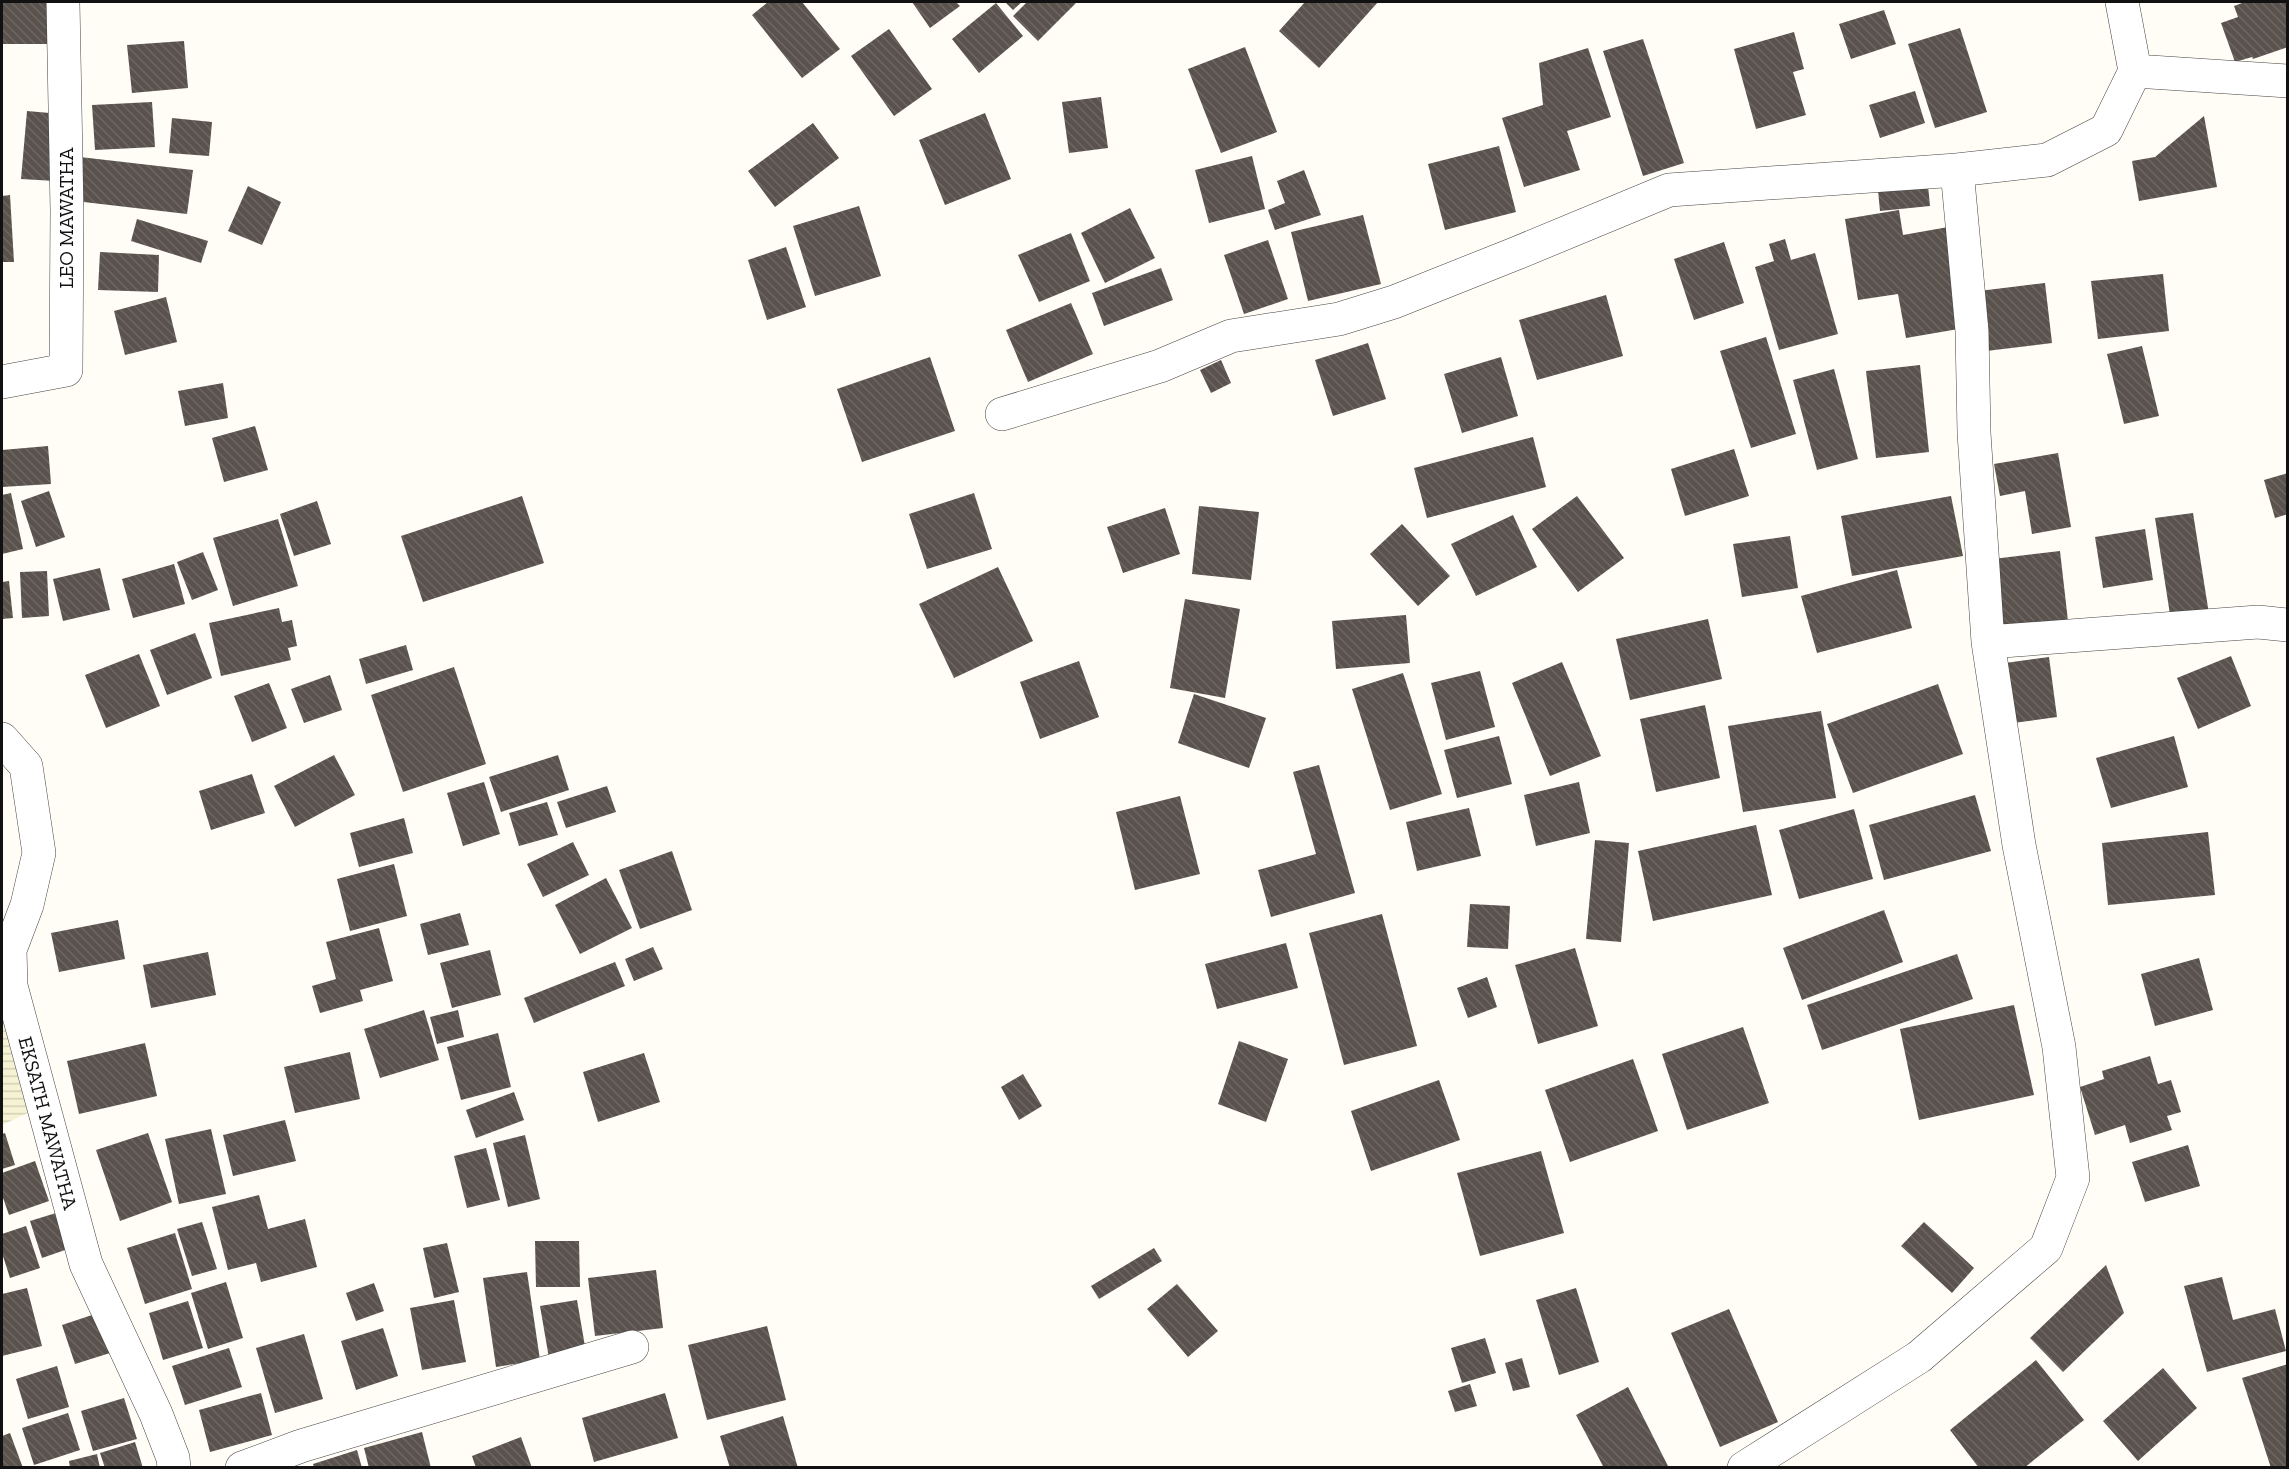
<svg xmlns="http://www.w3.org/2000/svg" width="2289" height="1469" font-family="'Zilla Slab',serif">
	<defs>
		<pattern id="farmland-rules" width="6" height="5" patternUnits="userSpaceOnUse" patternTransform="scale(1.5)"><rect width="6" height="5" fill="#f6f3d4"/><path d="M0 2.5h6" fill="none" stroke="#d2cfb5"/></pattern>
		<pattern id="building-back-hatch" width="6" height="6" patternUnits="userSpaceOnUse" patternTransform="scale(1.5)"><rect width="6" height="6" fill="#5a524d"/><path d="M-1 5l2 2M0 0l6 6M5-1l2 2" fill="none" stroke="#6d6662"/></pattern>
	</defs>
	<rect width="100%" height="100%" fill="#fffdf5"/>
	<path fill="url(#farmland-rules)" d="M2,971l41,135 -41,19z"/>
	<path fill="url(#building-back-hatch)" d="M2,2h46v42h-46z
		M768,2h34l38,47 -38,29 -50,-63z
		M912,2h44l4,4 -30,22z
		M1005,2h17l-9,8z
		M1027,2h50l-39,39 -25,-25z
		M1305,2h73l-59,66 -40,-37z
		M2245,2h43v45l-35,12 -1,-2 -17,5 -14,-39 17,-6 -4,-11z
		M996,3l27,33 -44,37 -27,-34z
		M1884,10l12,34 -45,15 -12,-35z
		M1960,28l27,84 -52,16 -27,-84z
		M889,29l43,60 -38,27 -43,-60z
		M1794,32l10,37 -11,3 13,43 -50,14 -22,-80z
		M1643,39l41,124 -41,13 -40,-125z
		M184,41l4,47 -56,5 -5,-48z
		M1245,47l32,85 -56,21 -33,-84z
		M1588,48l23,69 -44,14 13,39 -56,17 -22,-69 41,-13 -4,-42z
		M1915,91l10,32 -45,15 -11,-33z
		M1101,97l7,51 -39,5 -7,-51z
		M152,102l3,45 -60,3 -3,-45z
		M27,111l34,3 -6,67 -34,-2z
		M985,113l26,66 -66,26 -26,-65z
		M2204,116l13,71 -78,14 -7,-40 23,-4z
		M172,118l40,4 -3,34 -40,-3z
		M813,123l26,35 -64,49 -27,-36z
		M1499,146l17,66 -71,18 -17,-66z
		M1252,156l13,53 -56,14 -14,-53z
		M80,157l113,13 -6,44 -112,-13z
		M1304,170l17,45 -46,15 -7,-20 17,-7 -8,-22z
		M1927,175l3,31 -50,5 -3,-31z
		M248,186l33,16 -19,43 -34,-14z
		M10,195l4,67h-12v-66z
		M859,206l22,70 -66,20 -22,-70z
		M1130,208l25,50 -50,25 -24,-50z
		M1899,210l4,25 51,-9 16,101 -64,11 -8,-44 -40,6 -13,-81z
		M1363,215l18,69 -73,17 -17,-69z
		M137,219l71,22 -7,22 -70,-22z
		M1071,233l19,48 -51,21 -21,-47z
		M1785,239l6,21 24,-7 23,81 -59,16 -24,-83 19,-6 -5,-17z
		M1268,240l20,59 -44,15 -20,-59z
		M1724,242l20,61 -50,17 -20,-61z
		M786,247l20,60 -39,13 -19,-60z
		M100,252l59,3 -1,37 -60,-2z
		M1161,268l12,32 -69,26 -12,-33z
		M2163,274l6,57 -71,8 -7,-58z
		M2045,283l7,60 -74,9 -7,-60z
		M1606,295l17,61 -86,24 -18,-60z
		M166,297l11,45 -52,13 -11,-44z
		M1071,303l22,51 -65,28 -22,-52z
		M1766,337l30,97 -45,14 -31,-97z
		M1368,343l18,56 -53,17 -18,-56z
		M2142,346l17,70 -35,8 -17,-70z
		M930,357l25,74 -93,31 -25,-73z
		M1501,357l17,59 -56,17 -18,-59z
		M1221,360l10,23 -20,10 -11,-23z
		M1920,365l9,87 -53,6 -10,-87z
		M1834,369l24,90 -41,11 -24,-90z
		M223,383l5,35 -43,8 -7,-35z
		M255,426l13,44 -44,12 -12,-44z
		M1533,437l13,50 -119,31 -13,-50z
		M48,446l3,38 -49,3v-37z
		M1734,449l15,47 -64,20 -14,-47z
		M2058,453l13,74 -39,7 -7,-43 -25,5 -6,-32z
		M2288,473v41l-13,4 -11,-38z
		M49,491l16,46 -29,10 -15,-46z
		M11,493l12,56 -21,5v-59z
		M974,493l18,56 -65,20 -18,-55z
		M522,496l22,67 -121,39 -22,-66z
		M1577,496l47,62 -46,34 -46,-63z
		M1951,496l12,60 -111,20 -11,-60z
		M317,501l14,43 -37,12 -14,-42z
		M1199,506l60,6 -8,68 -59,-6z
		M1165,508l15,46 -57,19 -16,-46z
		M2193,513l16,101 -38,7 -16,-103z
		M1513,515l24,52 -61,29 -25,-52z
		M278,519l20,67 -65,20 -20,-68z
		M1402,524l48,52 -32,30 -48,-52z
		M2145,529l8,51 -50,8 -8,-51z
		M1790,536l8,52 -56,9 -9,-53z
		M2060,551l8,70 -75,8 -8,-69z
		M203,552l15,38 -26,10 -15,-38z
		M174,564l11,40 -52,14 -11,-39z
		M998,567l35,74 -79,37 -35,-74z
		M100,568l10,42 -47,11 -10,-42z
		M1897,570l15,58 -95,25 -16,-57z
		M47,571l2,45 -27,2 -2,-46z
		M9,581l4,37 -11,1v-37z
		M1185,599l55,10 -15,89 -55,-10z
		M279,608l3,14 10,-2 5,26 -9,2 3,12 -70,16 -12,-53z
		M1406,615l4,48 -74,6 -4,-48z
		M1708,619l14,60 -92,21 -14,-61z
		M195,633l17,45 -45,17 -17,-45z
		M406,645l7,25 -47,14 -7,-25z
		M139,654l21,52 -54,22 -21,-53z
		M2231,656l20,50 -53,23 -21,-51z
		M2049,657l8,60 -51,7 -8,-60z
		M1079,661l20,56 -59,22 -20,-57z
		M1562,662l39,94 -51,20 -38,-93z
		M454,667l32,97 -83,28 -32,-97z
		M1480,671l15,56 -49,13 -15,-57z
		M1403,673l39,121 -52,16 -38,-121z
		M330,675l12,35 -38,13 -13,-34z
		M269,683l18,45 -35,14 -18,-46z
		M1938,684l25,70 -110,39 -26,-69z
		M1194,694l72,24 -17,50 -71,-25z
		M1705,705l15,73 -64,14 -16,-73z
		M1821,711l15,87 -93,14 -15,-86z
		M1499,736l13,48 -55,14 -13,-48z
		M2174,736l14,51 -77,21 -15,-50z
		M334,755l21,40 -60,32 -21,-41z
		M558,755l11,35 -68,22 -12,-35z
		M1319,765l36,128 -84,24 -13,-47 58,-16 -23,-82z
		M252,774l13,39 -54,17 -12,-39z
		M484,782l16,52 -37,12 -16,-53z
		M1579,782l11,51 -54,13 -12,-51z
		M607,786l9,26 -50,16 -9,-26z
		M1975,795l16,56 -107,29 -15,-55z
		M1180,796l20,78 -65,16 -19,-78z
		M547,802l11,33 -39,11 -10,-33z
		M1469,808l12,48 -64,15 -11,-49z
		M1854,809l19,70 -74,20 -20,-69z
		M404,818l9,35 -54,14 -9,-34z
		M1756,825l16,70 -119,26 -15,-70z
		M2208,832l7,63 -107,10 -6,-62z
		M1595,840l34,3 -8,99 -35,-3z
		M573,842l16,33 -46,22 -16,-33z
		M672,851l20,59 -52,19 -21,-59z
		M394,864l13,52 -57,15 -13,-52z
		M606,878l26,50 -52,26 -25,-49z
		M1470,904l40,2 -2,43 -41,-2z
		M1884,910l19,52 -101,38 -19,-52z
		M460,913l9,32 -41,10 -8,-31z
		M1382,914l35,132 -73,19 -35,-132z
		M118,920l7,39 -66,13 -8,-39z
		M379,928l14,53 -33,9 3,11 -43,12 -8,-27 24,-7 -10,-37z
		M1286,943l12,45 -81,21 -12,-45z
		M653,947l10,22 -29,12 -9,-22z
		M1575,948l23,78 -60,18 -23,-79z
		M490,950l11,45 -49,13 -12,-45z
		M208,952l8,43 -65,13 -8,-43z
		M1957,954l16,45 -151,51 -15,-45z
		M2199,958l14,52 -58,16 -14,-52z
		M615,962l10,24 -91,37 -10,-25z
		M1487,977l10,30 -29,11 -11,-30z
		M2014,1005l20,90 -115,25 -19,-91z
		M424,1010l15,50 -59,18 -16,-49z
		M458,1010l6,27 -27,7 -7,-27z
		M1743,1027l26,76 -82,27 -25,-76z
		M498,1033l13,54 -50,13 -14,-53z
		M1239,1041l49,18 -22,63 -48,-18z
		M145,1043l12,53 -78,18 -12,-53z
		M350,1052l10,47 -65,14 -11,-46z
		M644,1053l16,49 -62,20 -15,-50z
		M2150,1056l8,28 13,-4 10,32 -14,4 5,14 -42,13 -5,-18 -30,10 -15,-48 24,-8 -2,-8z
		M1633,1059l25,72 -88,31 -25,-72z
		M1023,1074l19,32 -23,14 -18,-33z
		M1439,1080l21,60 -89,31 -20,-60z
		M514,1092l10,28 -48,18 -10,-28z
		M285,1120l11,41 -63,15 -10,-41z
		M211,1129l15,65 -47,10 -14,-65z
		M5,1133l10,32 -13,4v-35z
		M148,1133l24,69 -52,19 -24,-71z
		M525,1135l15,64 -32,8 -15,-64z
		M2188,1145l12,41 -55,16 -13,-40z
		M486,1148l14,52 -33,8 -13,-52z
		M1541,1151l23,82 -84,23 -23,-83z
		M35,1161l14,40 -40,14 -7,-20v-22z
		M259,1195l9,34 37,-10 12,48 -56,15 -5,-19 -28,7 -16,-63z
		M56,1213l12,36 -26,9 -12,-37z
		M202,1222l15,47 -25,7 -15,-47z
		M1924,1222l50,46 -22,25 -51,-47z
		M26,1226l14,42 -30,10 -8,-25v-19z
		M175,1233l17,56 -47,15 -18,-56z
		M535,1241h44l1,46h-44z
		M447,1243l12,49 -25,6 -11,-50z
		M1154,1248l8,13 -63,38 -8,-13z
		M2106,1265l18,48 -61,59 -33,-34z
		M656,1270l7,58 -68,8 -7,-58z
		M527,1272l13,88 -44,7 -13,-89z
		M2222,1277l11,43 42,-11 11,42 -79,21 -23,-86z
		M226,1282l17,56 -35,11 -17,-56z
		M374,1283l10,28 -28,10 -10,-28z
		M1177,1284l41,47 -30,26 -41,-48z
		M27,1288l15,58 -40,10v-62z
		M1576,1288l23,74 -40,13 -23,-75z
		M454,1300l12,62 -44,8 -12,-62z
		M577,1300l10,58 -37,6 -10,-58z
		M188,1301l15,47 -40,12 -14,-47z
		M1729,1309l49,113 -58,25 -49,-114z
		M98,1313l12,40 -35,11 -13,-39z
		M767,1326l19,74 -79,20 -19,-75z
		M383,1328l15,48 -42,14 -15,-49z
		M304,1334l19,65 -48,14 -19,-65z
		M1485,1338l11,35 -34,10 -11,-35z
		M229,1348l13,39 -57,18 -13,-39z
		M1522,1358l8,29 -17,4 -8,-28z
		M2036,1360l48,60 -60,48h-45l-29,-38z
		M2288,1364v102l-17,2 -29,-90z
		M57,1366l12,41 -41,12 -12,-40z
		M2163,1368l34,40 -59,53 -35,-40z
		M1470,1384l7,22 -22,6 -7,-21z
		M1628,1387l41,81h-65l-28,-53z
		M261,1393l11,42 -62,17 -11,-42z
		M665,1393l13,45 -84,24 -12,-44z
		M124,1398l13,41 -44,12 -12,-40z
		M68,1413l12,37 -46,15 -12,-37z
		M783,1416l15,52h-68l-10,-32z
		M422,1432l9,36h-62l-5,-20z
		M10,1433l13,35h-21v-32z
		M521,1437l11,31h-56l-4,-12z
		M135,1442l8,26h-38l-5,-15z
		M357,1450l5,18h-48l-1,-4z
		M97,1454l3,14h-30l-1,-7z"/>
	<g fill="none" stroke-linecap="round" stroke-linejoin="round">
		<g stroke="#444" stroke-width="34">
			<path id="minor" d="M2135,71l153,10
				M2,382l64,-12 1,-159 -4,-209
				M1002,414l158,-48 71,-30 108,-17 55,-17 123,-49 152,-63 288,-20
				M1988,642l270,-20 30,3
				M2,739l24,27 13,87 -12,52 -17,45 1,36 75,278 70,150 17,44 1,10
				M242,1468l59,-22 331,-99
				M1744,1468l175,-111 127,-109 27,-70 -14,-131 -40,-202 -31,-203 -14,-209 -2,-102 -15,-161 90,-10 59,-30 29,-59 -13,-69"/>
		</g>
		<use href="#minor" stroke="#fff" stroke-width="33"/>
	</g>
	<g text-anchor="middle" stroke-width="6" stroke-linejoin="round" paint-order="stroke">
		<g font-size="20" fill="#111" stroke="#fff">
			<text transform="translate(66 218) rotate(-90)" y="7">LEO MAWATHA</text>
			<text transform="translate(48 1123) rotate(75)" y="7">EKSATH MAWATHA</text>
		</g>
	</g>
	<rect width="2289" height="1469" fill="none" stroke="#111111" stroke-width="6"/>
</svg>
